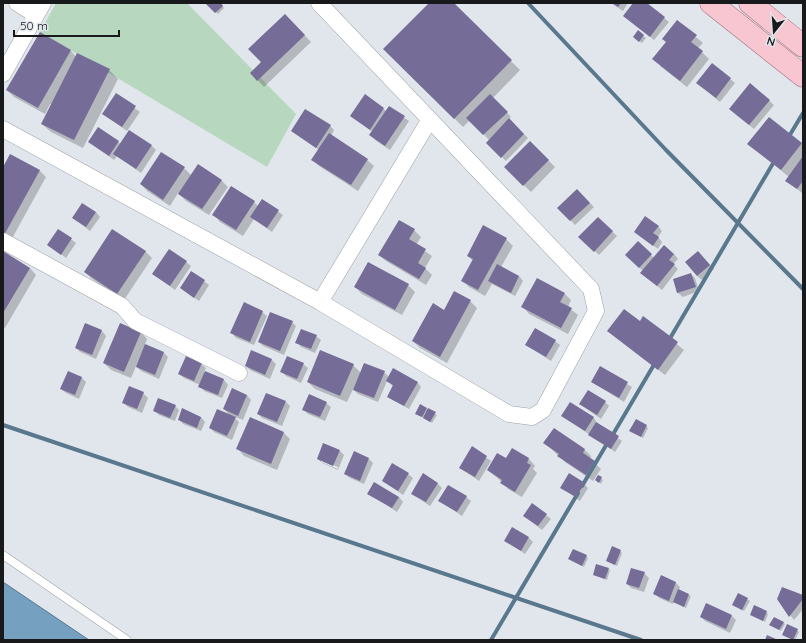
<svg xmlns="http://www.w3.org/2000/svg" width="806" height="643" font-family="Quicksand,sans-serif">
	<rect width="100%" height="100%" fill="#e1e6ec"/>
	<path fill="#b8d7bf" d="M56,3h131l109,111 -29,53 -227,-135z"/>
	<path fill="#75a0c0" stroke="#59788e" d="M3,582l86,58h-86z"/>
	<path fill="#0003" fill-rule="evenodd" d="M207,3h13l4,5 -6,6z
		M430,3h23l67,67 -27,28 18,19 -3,2 20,19 -22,23 -19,-18 2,-3 -19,-20 -7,7 -79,-78z
		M611,3h17l-5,8z
		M634,3h11l24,19 -15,18 -30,-24z
		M285,15l26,27 -47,45 -13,-14 12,-11z
		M677,21l26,22 -5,5 11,11 -22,28 -27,-21 7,-24z
		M638,32l8,6 -4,5 -6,-4z
		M40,33l31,18 5,6 33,13 9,9 -35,69 -32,-16 -9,-8 10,-19 -2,-1 -5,10 -31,-17 -7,-7z
		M712,64l23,19 -15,19 -18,-15z
		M750,84l24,21 -20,24 -20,-16z
		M116,95l24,17 -13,19 -24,-17z
		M365,96l21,15 3,-4 20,14 -19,29 -15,-10 -4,-5 2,-3 -22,-16z
		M769,118l34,27 -1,48 -15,-12 2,-4 -40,-33z
		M330,126l4,4 -3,6 36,24 7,6 -16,25 -39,-25 -6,-6 6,-10 -27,-19z
		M98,128l23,16 31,2 4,4 -15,23 -24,-17 -3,4 -25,-18z
		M530,142l25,25 -24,25 -26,-25z
		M184,168l8,8 29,4 7,7 -19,28 -23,-14 -8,-8 -8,13 -23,-15 -6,-7z
		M3,169l36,1 7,7 -36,65 -7,-4z
		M577,190l17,17 -19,18 -16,-17z
		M262,200l21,15 -11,17 -18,-13 -11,17 -23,-14 -6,-7 40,-13 4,4z
		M96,212l4,5 -10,14 -17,-13z
		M598,218l19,18 -18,19 -19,-18z
		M399,221l15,9 7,7 -5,8 16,11 -7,12 7,7 -6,10 -40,-24 -7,-6z
		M658,226l4,5 -4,6 4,5 -4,7 -23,-17z
		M59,230l17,13 -10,15 -17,-13z
		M506,239l7,7 -12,21 18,9 4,5 -8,15 -23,-12 -7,12 -16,-9 -7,-7 11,-19 -5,-5z
		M638,242l16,16 20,-4 4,5 -5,5 5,5 -16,21 -16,-13 -3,-6 -17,-16z
		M145,251l7,7 -28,42 -32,-21 -7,-7z
		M3,252l27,16 6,7 -31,53 -2,-1z
		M702,256l12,13 -12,11 -5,-4z
		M186,262l5,4 -16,24 -22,-16z
		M192,272l17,13 -10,16 -18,-13z
		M691,274l4,4 4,13 -16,6 -5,-4 -4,-13z
		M538,279l27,15 6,6 -3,7 10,8 -10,19 -39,-20 -6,-7z
		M408,285l7,7 -13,23 -40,-21 -7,-7z
		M455,293l15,8 7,7 -30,55 -27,-15 -7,-7 32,-30z
		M262,312l5,4 -13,29 -18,-7 -4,-5z
		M644,317l40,33 -19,25 -57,-44 32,-9z
		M292,322l4,4 -12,29 -21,-9 -4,-4z
		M86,325l16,6 4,5 -10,23 -16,-7 -4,-4z
		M141,332l6,7 -2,6 19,8 4,4 -9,22 -18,-8 -5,-5 -5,12 -20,-8 -7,-7z
		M316,336l5,4 -6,13 -14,-6 -4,-5z
		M555,341l5,4 -9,16 -25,-16z
		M252,351l20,9 4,4 -6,15 -20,-9 -4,-4z
		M201,364l5,4 -2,4 20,8 4,5 -6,13 -18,-7 -4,-6 -16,-7 -5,-4z
		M303,364l5,4 -7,15 -15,-7 -4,-4z
		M353,365l8,8 23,-1 5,5 28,5 4,5 -12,22 -21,-12 6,-10 -7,-6 -9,21 -20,-8 -5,-5 -6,13 -32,-13 -7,-7z
		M600,368l32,19 -8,15 -32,-20z
		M82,378l4,4 -7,17 -13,-6 -5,-4z
		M130,387l13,6 5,5 -6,15 -14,-6 -5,-5z
		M232,389l15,6 4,5 -8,20 -10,-4 6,6 -7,18 -18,-8 -4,-4 20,-12 -6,-7z
		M286,402l4,4 -8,20 -20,-8 -4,-4z
		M605,402l4,4 -8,13 -21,-15z
		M326,403l5,4 -6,14 -17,-7 -4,-4z
		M570,403l24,15 3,5 25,18 -7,11 -53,-36z
		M175,406l4,4 -4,11 -16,-6 -5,-5z
		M421,406l16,9 -5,8 -14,-8z
		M201,417l4,5 -4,9 -18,-7 -4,-5z
		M646,426l2,2 -5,10 -12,-7z
		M284,433l6,6 -13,31 -33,-14 -6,-7z
		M545,443l40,7 6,6 -1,3 11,10 -8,12 -28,-19z
		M324,444l16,7 4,4 -6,15 -16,-7 -4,-4zM321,460l17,7v2l-17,-7z
		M472,448l19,13 -12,20 -19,-13z
		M513,449l16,10 6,7 -2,3 4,4 -15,24 -14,-8 -6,-7 -14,-12 18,-10z
		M369,459l4,4 -9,21 -14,-6 -5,-4z
		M408,474l5,4 -10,17 -20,-14z
		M599,477l4,3 -2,4 -2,-2z
		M437,483l5,5 -12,18 -18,-12z
		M584,484l4,4 -8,13 -19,-14z
		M368,493l31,4 4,5 -6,10z
		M466,497l5,4 -9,15 -22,-15z
		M546,515l5,4 -9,11 -18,-14z
		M529,538l4,4 -8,12 -20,-14z
		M620,551l2,2 -5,13 -10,-5z
		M586,556l2,2 -4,9 -15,-8z
		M608,569l2,1 -3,10 -13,-5z
		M644,573l5,5 -5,14 -13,-4 -4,-4z
		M662,577l14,6 4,4 -1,3 12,6 -5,12 -12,-6 -1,2 -14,-6 -4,-4z
		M739,594l11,7 -6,10 -11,-6z
		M803,596v13l-9,11 -16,-21z
		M706,605l26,11 4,4 -6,13 -25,-12 -4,-4z
		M766,612l2,2 -3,8 -12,-6z
		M783,622l2,2 -4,7 -10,-6z
		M797,630l2,2 -4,8 -10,-4z"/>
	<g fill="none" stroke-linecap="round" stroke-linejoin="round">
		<path stroke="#59788e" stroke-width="4" d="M528,3l138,147 137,139
			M788,138l15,-25
			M669,340l106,-180
			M3,425l638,215
			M612,436l43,-73
			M582,486l26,-44
			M491,640l87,-147"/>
	</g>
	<path fill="#756c97" d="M205,3h16l2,3 -8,7z
		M429,3h25l58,57 -58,59 -71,-70z
		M612,3h9l-3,4z
		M633,3h14l18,14 -15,20 -27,-21z
		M285,14l20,21 -48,46 -7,-8 11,-11 -13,-13z
		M677,20l20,15 -6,7 12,9 -23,30 -28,-22 14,-17 -4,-3z
		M638,30l6,5 -5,7 -6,-5z
		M40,32l31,18 -33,58 -32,-18z
		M77,53l33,16 -36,71 -33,-16z
		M712,63l19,15 -15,20 -20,-15z
		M750,83l20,17 -21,25 -20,-16z
		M116,93l20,13 -14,21 -20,-13z
		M365,94l19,14 -14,22 -20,-14z
		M490,94l18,18 -25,23 -17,-17z
		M389,106l16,10 -20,30 -16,-11z
		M305,109l26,16 -15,23 -25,-17z
		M769,117l33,26 -21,27 -34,-26z
		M509,118l15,16 -23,24 -15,-15z
		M98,127l21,14 -10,15 -21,-14z
		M129,130l23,15 -16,24 -23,-15z
		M329,133l39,26 -17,26 -40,-25z
		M530,141l19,19 -26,26 -19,-19z
		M161,152l24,15 -22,33 -23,-16z
		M10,154l30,16 -37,67v-70z
		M803,156v25l-6,8 -12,-8z
		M198,164l24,16 -20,29 -24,-15z
		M231,186l24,15 -19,29 -24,-15z
		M577,189l13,14 -20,18 -13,-13z
		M262,199l17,11 -12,18 -17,-11z
		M82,203l14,9 -10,15 -14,-9z
		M645,216l14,10 -6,7 6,4 -6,9 -19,-14z
		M598,217l15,14 -19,21 -16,-15z
		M399,220l16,9 -6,10 17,10 -8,14 8,5 -7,11 -41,-24z
		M483,225l24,13 -29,52 -17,-9 12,-22 -6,-3z
		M58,229l14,9 -11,17 -14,-10z
		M112,229l34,22 -29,43 -33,-22z
		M638,241l14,13 -13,14 -14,-13z
		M664,245l10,9 -5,6 6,4 -18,22 -17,-13z
		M169,249l18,12 -17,25 -18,-12z
		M3,251l27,17 -27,45z
		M698,251l12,14 -13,11 -12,-14z
		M368,262l41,22 -14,26 -41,-23z
		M497,264l22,12 -8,17 -23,-12z
		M191,271l14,9 -11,18 -14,-10z
		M691,273l5,14 -19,6 -4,-14z
		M537,278l28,15 -5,9 12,6 -11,20 -40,-21z
		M454,291l17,9 -31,57 -28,-16 21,-38 11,7z
		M244,302l19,9 -13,31 -20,-9z
		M624,309l16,12 3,-5 35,26 -20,28 -51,-39z
		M270,312l23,9 -13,30 -22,-9z
		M85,323l17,7 -10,25 -17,-7z
		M120,323l21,9 -17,40 -21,-9z
		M535,328l21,12 -10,17 -21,-12z
		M301,329l16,6 -6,14 -16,-6z
		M145,344l19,8 -9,23 -19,-8z
		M251,350l21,9 -7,16 -20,-9z
		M320,350l34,14 -14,32 -33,-14z
		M186,356l16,7 -8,18 -16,-7z
		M287,356l17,7 -7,16 -17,-7z
		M364,363l21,8 -11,27 -21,-8z
		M600,366l28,16 -9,16 -28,-16z
		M393,368l25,14 -14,24 -17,-9 6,-12 -7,-4z
		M68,371l14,6 -7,18 -15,-6z
		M205,371l19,8 -6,16 -20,-8z
		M129,386l15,6 -7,17 -15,-6z
		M232,388l15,7 -9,21 -15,-7z
		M588,390l18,11 -9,14 -18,-11z
		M266,393l20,8 -9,21 -20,-8z
		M309,394l18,8 -7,15 -18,-7z
		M158,398l18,7 -6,13 -17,-7z
		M570,402l24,15 -9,14 -24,-15z
		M420,404l7,4 -5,9 -7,-3z
		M182,408l19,9 -4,11 -19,-8z
		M428,408l8,4 -6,10 -7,-4z
		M217,409l19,8 -9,19 -18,-8z
		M250,417l34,15 -13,32 -35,-15z
		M636,419l11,6 -6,12 -12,-6z
		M596,422l23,14 -8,13 -23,-14z
		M554,428l31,21 -2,4 12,8 -9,14 -29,-19 2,-2 -16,-11z
		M323,443l17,7 -7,16 -16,-7z
		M472,446l15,10 -12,21 -16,-9z
		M512,448l17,10 -2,5 4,2 -16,27 -15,-9 2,-3 -15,-10 10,-17 9,5z
		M354,451l15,7 -9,23 -16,-7z
		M392,463l17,10 -11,18 -16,-10z
		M423,473l15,10 -12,19 -15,-8z
		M569,473l16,10 -9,14 -16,-9z
		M598,475l4,2 -3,6 -4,-3z
		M374,482l25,15 -7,11 -25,-14z
		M448,485l19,11 -10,16 -19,-11z
		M532,503l15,11 -9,12 -15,-10z
		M512,527l17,10 -8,14 -17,-10z
		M612,546l9,4 -6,15 -9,-4z
		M573,549l14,6 -5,11 -14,-7z
		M596,564l13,4 -4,11 -12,-4z
		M631,568l14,4 -6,16 -13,-4z
		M661,575l15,7 -7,19 -16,-7z
		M782,587l21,8v4l-14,18 -12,-18z
		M678,589l11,5 -5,13 -11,-5z
		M738,593l10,5 -6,12 -10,-5z
		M706,603l26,12 -6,14 -26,-12z
		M754,605l13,6 -4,10 -13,-6z
		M774,617l10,5 -5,8 -10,-5z
		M787,624l11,5 -5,11 -11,-5z
		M767,635l11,5h-13z"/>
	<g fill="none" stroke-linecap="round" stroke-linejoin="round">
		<g stroke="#9ba0a5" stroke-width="9">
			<path id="lane" d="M3,555l124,85"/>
		</g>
		<g stroke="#9ba0a5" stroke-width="17">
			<path id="street" d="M17,3l19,12
				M3,74l40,-71
				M3,129l317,173 189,112 23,3 11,-7 53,-99 -5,-22 -272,-286
				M3,241l119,65 13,15 104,52
				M320,302l109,-181"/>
		</g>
		<g stroke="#a5717c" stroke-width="23">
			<path id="primary" d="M711,3l92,73
				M750,3l53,43"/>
		</g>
		<use href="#lane" stroke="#fff" stroke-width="8"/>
		<use href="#street" stroke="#fff" stroke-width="16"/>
		<use href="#primary" stroke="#f7c6d0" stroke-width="22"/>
	</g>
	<rect width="806" height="643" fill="none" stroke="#17191b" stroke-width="8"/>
	<g transform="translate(774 32) rotate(197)" stroke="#e1e6ec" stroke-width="3" paint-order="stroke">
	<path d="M0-3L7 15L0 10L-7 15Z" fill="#17191b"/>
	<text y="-6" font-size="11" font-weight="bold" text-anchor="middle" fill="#17191b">N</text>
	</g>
	<path d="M14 30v6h105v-6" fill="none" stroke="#17191b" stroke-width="2"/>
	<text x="20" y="30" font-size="12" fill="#17191b" stroke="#e1e6ec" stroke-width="3" paint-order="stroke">50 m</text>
</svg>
